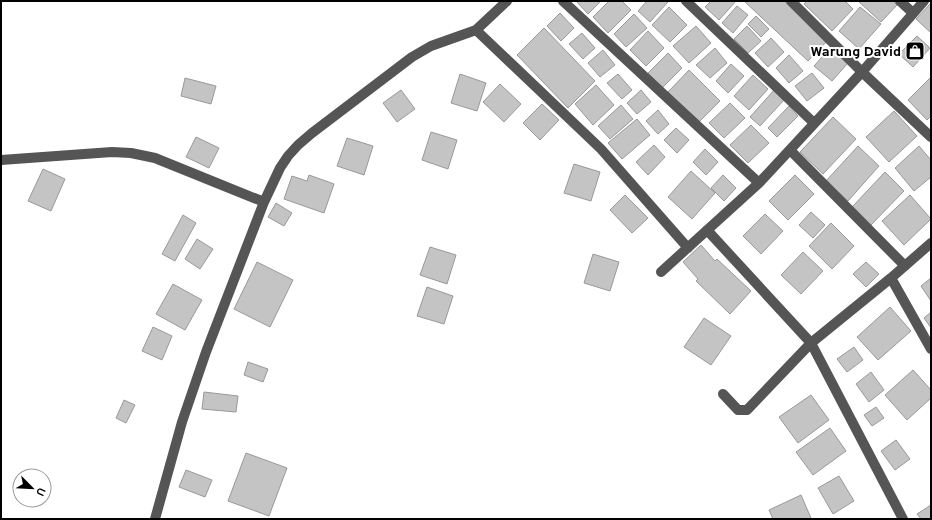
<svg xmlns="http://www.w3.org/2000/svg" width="932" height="520" font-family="Overpass,sans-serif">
	<rect width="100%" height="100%" fill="#fff"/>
	<path fill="#c4c4c4" stroke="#999" d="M576,1h25l-13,13z
		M609,1h13l9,9 -23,23 -15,-16z
		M647,1h20l1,1 -18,20 -12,-11z
		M711,1h25l-17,19 -14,-13z
		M744,1h40l43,40 -19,20z
		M807,1h38l8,8 -21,22 -28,-27z
		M858,1h35l4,4 -16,17z
		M931,3v30l-15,-14z
		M737,6l11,9 -15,18 -11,-10z
		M669,7l18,18 -17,17 -18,-17z
		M860,7l21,17 -22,25 -20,-18z
		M560,13l14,15 -13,13 -14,-15z
		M634,14l13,14 -21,19 -12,-13z
		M756,16l13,13 -8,8 -13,-13z
		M696,26l15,17 -22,20 -16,-17z
		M747,26l14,15 -13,12 -14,-14z
		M544,28l51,53 -27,27 -51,-53z
		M648,31l16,17 -18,18 -16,-16z
		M582,33l13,15 -12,11 -14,-15z
		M917,36l13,12 -17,19 -14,-13z
		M771,38l13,14 -16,15 -13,-14z
		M831,47l17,16 -16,18 -18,-15z
		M715,48l12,15 -17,15 -14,-13z
		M603,50l12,15 -15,12 -12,-14z
		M668,53l14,15 -20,20 -14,-15z
		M789,55l14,16 -14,12 -13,-15z
		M731,64l13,12 -16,17 -12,-12z
		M689,70l31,31 -22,22 -30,-31z
		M812,73l12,15 -17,13 -12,-15z
		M460,74l26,9 -9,28 -26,-8z
		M618,74l14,16 -10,9 -15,-16z
		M753,75l15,14 -19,21 -15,-14z
		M931,77v39l-4,4 -19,-20z
		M185,78l31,8 -5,18 -30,-8z
		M500,84l21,20 -17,18 -21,-20z
		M596,85l18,20 -21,20 -18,-21z
		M775,89l10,10 -25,27 -10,-9z
		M401,90l14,19 -18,13 -14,-19z
		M641,90l10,12 -14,12 -10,-11z
		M730,103l15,15 -21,20 -15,-15z
		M542,104l17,16 -19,20 -17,-17z
		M621,105l12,14 -23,20 -12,-13z
		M789,106l9,10 -21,21 -9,-9z
		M658,110l11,14 -11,10 -12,-13z
		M894,111l23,25 -28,26 -23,-25z
		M833,117l23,22 -33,35 -23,-22z
		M637,119l13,16 -28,24 -14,-16z
		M751,125l18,18 -21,20 -18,-18z
		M676,128l13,12 -12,13 -13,-13z
		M431,132l26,8 -9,29 -26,-9z
		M196,137l23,11 -10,20 -23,-11z
		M347,138l26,8 -9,29 -27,-9z
		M654,145l11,12 -17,18 -12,-13z
		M858,146l21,20 -31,35 -22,-20z
		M919,146l12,14v17l-17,14 -19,-23z
		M705,149l13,13 -12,13 -13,-13z
		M574,164l26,8 -9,29 -27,-8z
		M43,169l22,10 -14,32 -23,-10z
		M691,171l24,22 -23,26 -24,-22z
		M885,172l19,19 -34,35 -18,-19z
		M309,175l25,9 -10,29 -40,-14 8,-23 15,5z
		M723,175l13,13 -12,13 -13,-13z
		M795,175l19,19 -26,26 -19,-19z
		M625,195l23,23 -16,15 -22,-23z
		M910,195l21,24 -27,26 -22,-24z
		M276,203l16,10 -8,13 -16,-9z
		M811,212l14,13 -12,13 -14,-13z
		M765,214l18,17 -22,23 -18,-18z
		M183,215l13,8 -21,38 -13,-7z
		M831,223l23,23 -22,23 -23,-23z
		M197,239l16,10 -13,20 -15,-10z
		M701,245l14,16 2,-2 34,32 -21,23 -34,-33 2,-2 -15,-17z
		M430,247l26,8 -9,29 -27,-9z
		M803,252l20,19 -22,23 -20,-19z
		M593,254l26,8 -9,29 -26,-8z
		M257,262l36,18 -23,47 -36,-18z
		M866,262l13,12 -13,13 -13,-13z
		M931,278v23l-10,-15z
		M173,284l29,16 -17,30 -29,-16z
		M427,287l26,9 -9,28 -27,-8z
		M890,307l21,24 -33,29 -21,-23z
		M931,312v16l-7,-10z
		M704,318l27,18 -20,29 -27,-18z
		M153,327l19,9 -10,24 -20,-9z
		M854,347l9,13 -16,12 -10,-13z
		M248,362l20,7 -5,13 -19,-7z
		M913,370l18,20v8l-24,22 -22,-25z
		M871,372l13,18 -15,12 -13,-18z
		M204,392l34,4 -2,16 -34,-3z
		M811,395l18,25 -31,23 -19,-26z
		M124,400l11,5 -9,18 -10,-5z
		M876,407l8,11 -12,8 -8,-11z
		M830,428l16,23 -33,24 -17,-23z
		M896,440l14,19 -15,11 -14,-19z
		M246,453l41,15 -18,48 -41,-15z
		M186,470l26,10 -7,17 -26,-10z
		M839,476l15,25 -21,13 -15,-26z
		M801,495l10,23 -2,1h-36l-4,-9z
		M931,505v14h-10l-4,-5z"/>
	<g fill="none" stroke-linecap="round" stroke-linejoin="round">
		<path stroke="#555" stroke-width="10" d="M563,1l196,182 103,-111 69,65
			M686,1l128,122
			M791,1l71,71 62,-71
			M900,1l13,12
			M476,30l125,119 87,99
			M790,150l115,116
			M1,160l111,-8 19,1 24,5 109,44
			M707,230l104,113 80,-65 40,-35
			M661,272l98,-89
			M891,278l40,71
			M723,394l15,16h9l64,-67 92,176
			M155,519l27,-97 24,-70 58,-150 16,-34 8,-12 10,-11 14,-12 100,-76 19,-11 45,-16 31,-29"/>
	</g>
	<defs>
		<g id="shop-square" transform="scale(1)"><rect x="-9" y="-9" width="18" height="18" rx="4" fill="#000" stroke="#fff"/><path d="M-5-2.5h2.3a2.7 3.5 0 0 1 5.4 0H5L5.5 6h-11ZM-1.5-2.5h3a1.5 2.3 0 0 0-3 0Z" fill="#fff"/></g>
	</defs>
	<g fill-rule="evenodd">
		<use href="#shop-square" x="915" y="51"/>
	</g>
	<g text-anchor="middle" stroke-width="4" stroke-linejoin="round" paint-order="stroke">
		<g font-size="14" font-weight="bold" fill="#000" stroke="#fff" text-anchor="end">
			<text x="901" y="56">Warung David</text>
		</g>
	</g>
	<rect width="932" height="520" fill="none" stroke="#000000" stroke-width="4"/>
	<g transform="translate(32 488) rotate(114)"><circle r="19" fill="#ffffff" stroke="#999999"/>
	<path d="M0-3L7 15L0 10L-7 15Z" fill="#000000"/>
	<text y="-6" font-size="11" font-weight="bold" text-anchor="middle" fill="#000000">U</text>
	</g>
</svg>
